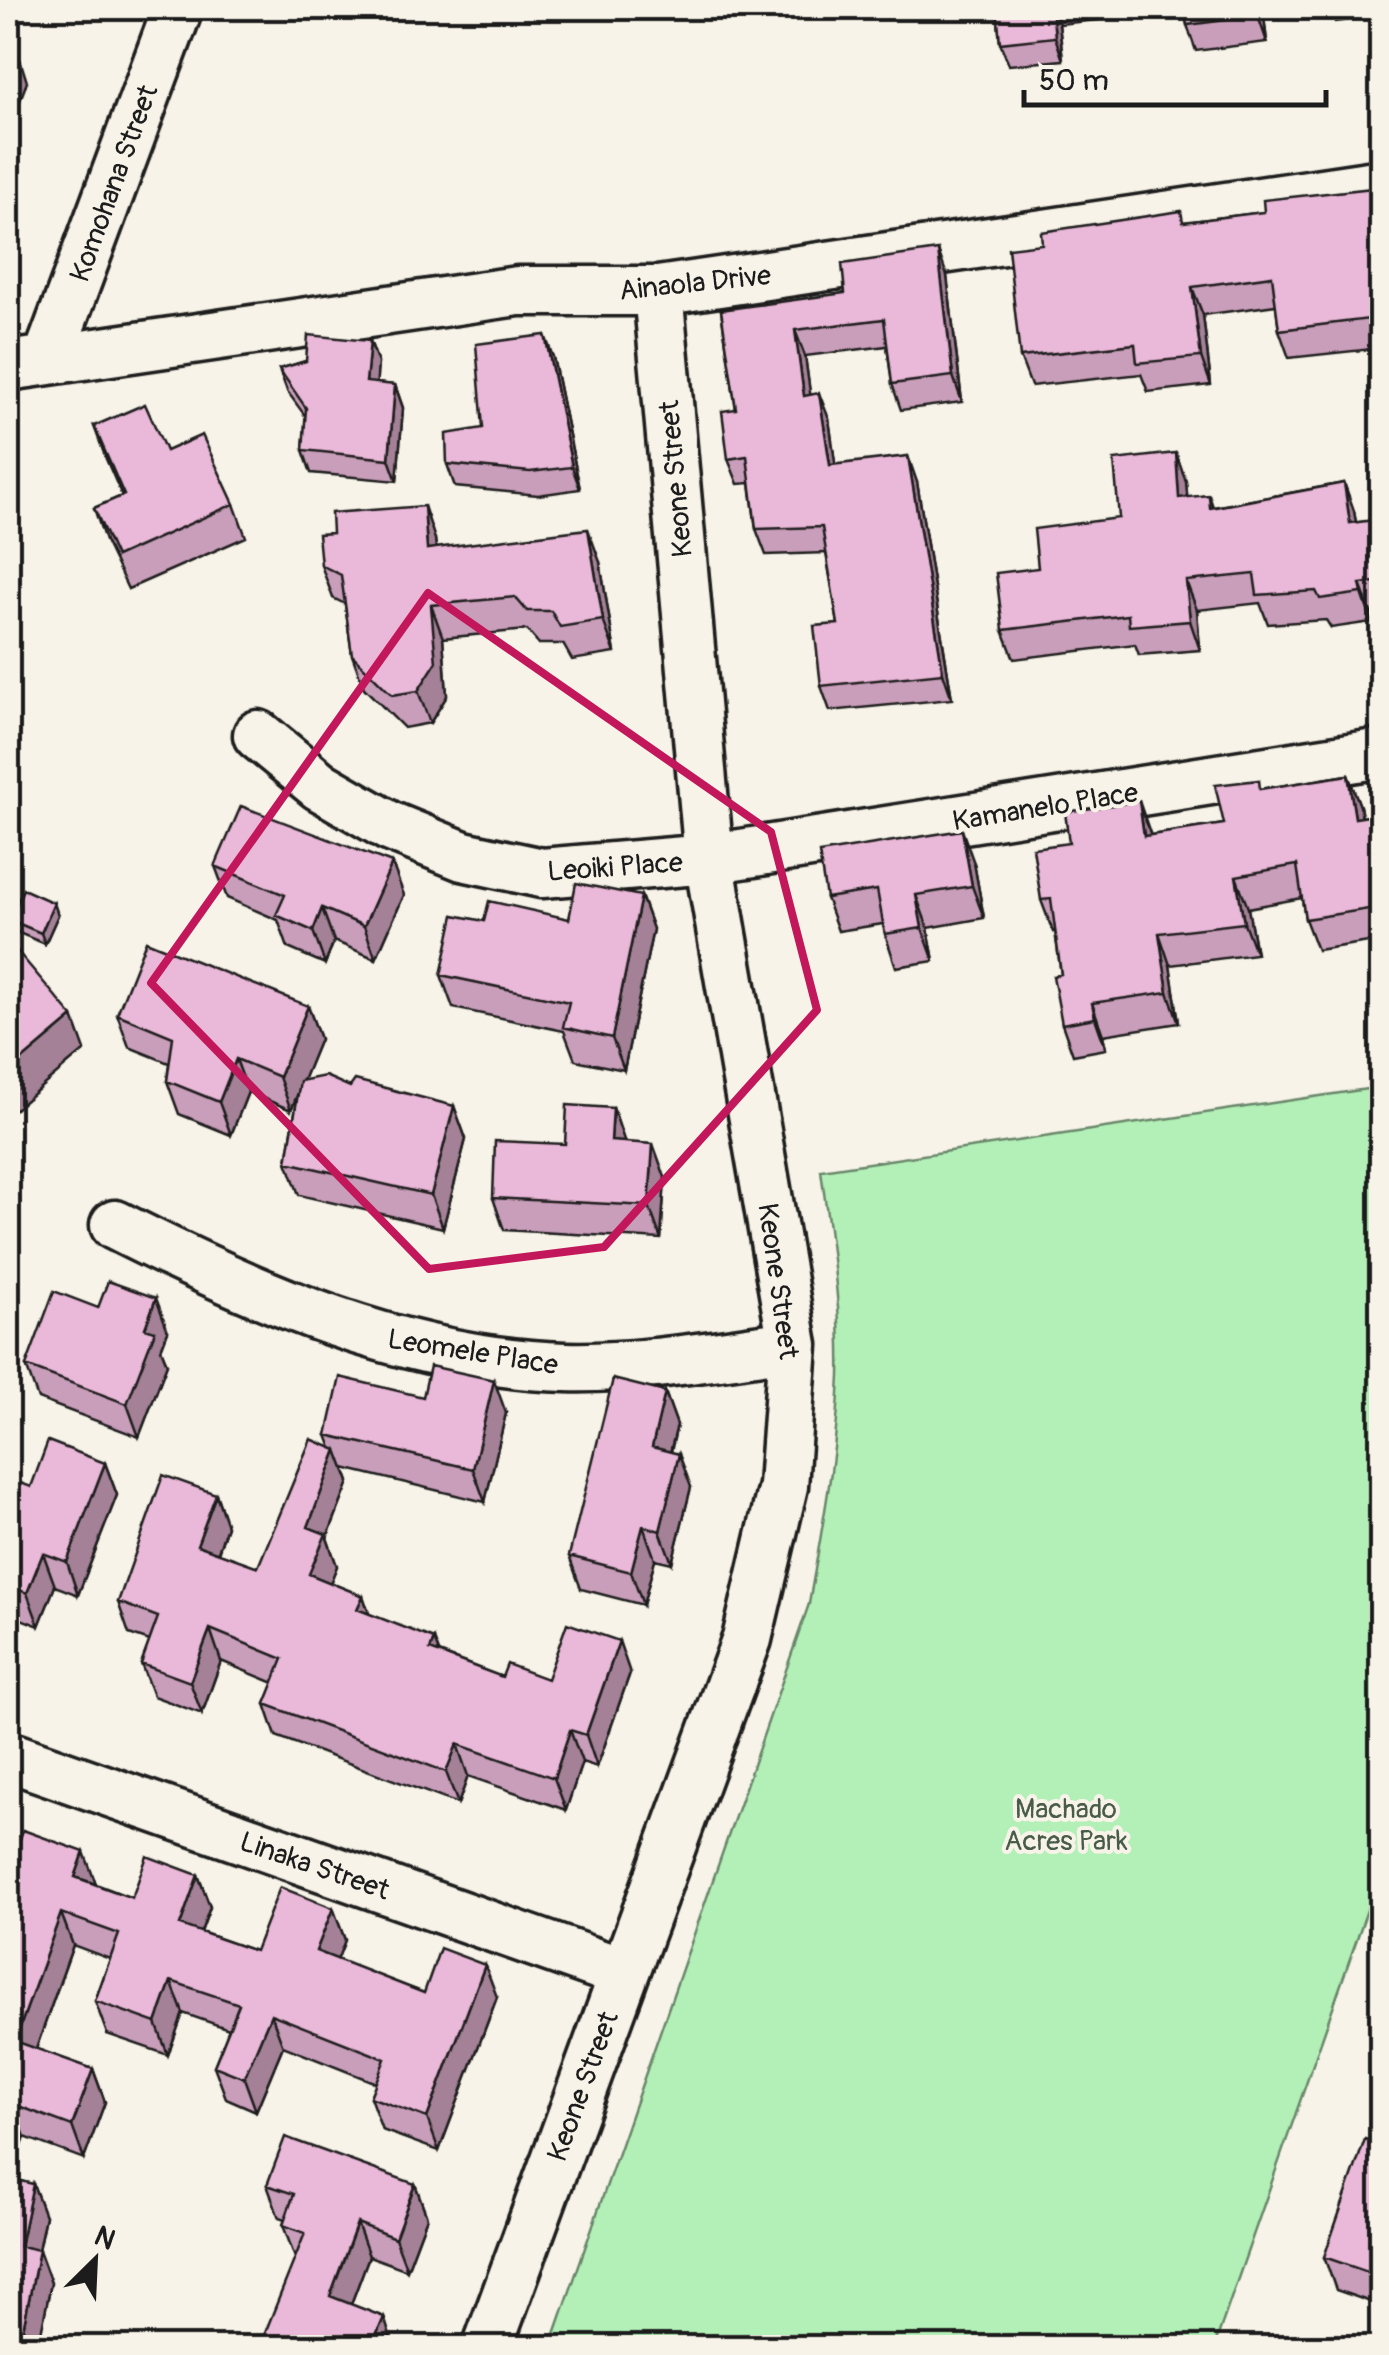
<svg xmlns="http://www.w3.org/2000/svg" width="1389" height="2355" font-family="Pangolin,sans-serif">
	<rect width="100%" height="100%" fill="#f7f3e8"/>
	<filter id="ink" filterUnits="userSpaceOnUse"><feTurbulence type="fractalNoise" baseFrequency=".01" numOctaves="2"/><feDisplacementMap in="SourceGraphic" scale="20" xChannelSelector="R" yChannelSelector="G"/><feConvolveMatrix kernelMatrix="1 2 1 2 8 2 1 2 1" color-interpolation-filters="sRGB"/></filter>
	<g filter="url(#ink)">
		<path fill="#b3f0b7" stroke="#68866a" stroke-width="2.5" d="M1381,1087v783l-167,477 -632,1 -27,-14 254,-730c13,-76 28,-151 31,-228 2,-69 -10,-138 -19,-206z"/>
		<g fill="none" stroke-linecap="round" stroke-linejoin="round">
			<g stroke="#1c1c1c" stroke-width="55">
				<path id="minor" d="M48,358l130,-350
					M8,366l510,-75h140l724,-107
					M258,735l62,51 69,40 74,30 79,17 167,-14 673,-106
					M115,1225c142,72 289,137 451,142 75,2 153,-13 227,-22
					M8,1756l615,217
					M487,2348l260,-709 36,-153 10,-141 -84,-486 -51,-568"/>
			</g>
			<use href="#minor" stroke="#f7f3e8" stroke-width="48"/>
		</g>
		<path fill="#c99eba" stroke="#1c1c1c" stroke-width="2.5" d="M997,8h99l2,12 -39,4 4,36 -54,5 -9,-22z
			M1184,8h79l4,34 -71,9 -9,-26z
			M1330,8h52v8l-47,6z
			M1382,187v161l-93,10 -10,-28 -3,-25 -73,10 8,70 -63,7 -7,-18 -110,12 -11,-29 22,-113 143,-22 79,-10z
			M947,276l15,126 -61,8 -9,-26 -5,-38 -82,10 5,39 19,24 6,45 82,18 35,217 -122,12 -9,-25 17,-62 -12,-71 -60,2 -10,-26 -6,-46 -12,1 -10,-25 8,-50 -15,-99 124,-17z
			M370,341l8,22 -2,20 19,2 8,23 -6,73 -86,-8 -8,-23 3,-33 -19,-26 -8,-22z
			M553,357l27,132 -42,6 -83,-8 -8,-23z
			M94,426l72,25 68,53 12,33 -118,52 -23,-48 -11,-33 28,-12 -16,-37z
			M1176,453l10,29 1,16 22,-3 4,12 131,-24 10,28 2,12 26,-4v93l-11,1 1,9 -41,6 -5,-8 -58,4 -8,-21 -63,7 3,40 -61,5 -4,-11 -121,15 -11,-29 35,-62 81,-50z
			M332,533l103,6 1,9 164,14 15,91 -43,7 -9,-16h-24l-12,-14 -84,8 4,58 -17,27 -26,5 -40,-40 -12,-33 -7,-51 -12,-6 -12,-33z
			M1348,775l12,31 2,11 20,-3v126l-65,10 -12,-31 -3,-21 -54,10 8,46 -86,11 9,58 -76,12 3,14 -33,6 -11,-31 -1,-50 -6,-43 -2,1 -12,-32 28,-57 82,-8 73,-11 38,-35z
			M974,863l10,55 -56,10 6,33 -38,6 -11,-33 -2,-10 -45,7 -12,-33z
			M215,866l189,29 -28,64 -42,-18 -9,23 -37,-16 -10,-28 -51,-22z
			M641,896l12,33 -29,141 -49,-10 -11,-29 -111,-23 -12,-33 43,-54 85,-2z
			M58,915l-13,29 -31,-13 -4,-11z
			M308,1006l12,33 -17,41 47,7 104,19 12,33 -23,89 -144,-33 -12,-33 11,-69 -7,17 -43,-18 -17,43 -52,-21 -12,-33 2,-18 -40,-16 -12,-33z
			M613,1108l11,34 41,35 -4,62 -157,-9 -11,-32z
			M98,1308l70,23 -7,18 6,15 -28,73 -101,-38 -12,-33z
			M665,1392l12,33 -6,27 20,35 -19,76 -17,-4 -12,46 -62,-16 -12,-33z
			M423,1397l83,16 -21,89 -141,-34 5,14 -22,56 10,28 -7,17 33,13 6,18 70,39 63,24 45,2 83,-6 -33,94 -15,-5 -16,48 -98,-34 -10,28 -182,-68 -11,-32 9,-21 -53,-22 -19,53 -49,-18 -12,-32 9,-23 -21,-7 -11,-32 98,-108 11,32 -9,27 40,14 74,-119 -5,-13z
			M105,1463l12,32 -39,100 -23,-9 -16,40 -31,-12v-127h23z
			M8,1874l88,10 36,14 66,-23 12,32 -9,25 54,19 78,-43 12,32 -8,20 87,33 73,4 -58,154 -57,-21 -12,-33 6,-14 -93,-37 -27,65 -30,-13 -12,-32 15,-37 -46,-16 -15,42 -61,-21 -12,-33 15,-42 -37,-14 -37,104 57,20 12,33 -21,57 -59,-22 -15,42 23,5 12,32 -7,34 13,33 -12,57 9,8h-40z
			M1382,2145v161l-46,-16 -12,-33z
			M415,2184l12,33 -20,53 -38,-14 -18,48 -56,-46 -12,-33 2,-5 -6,-2 -12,-33z"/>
		<path fill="#a48197" stroke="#1c1c1c" stroke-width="2.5" d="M1052,8h1l6,16 4,36 -8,-23z
			M1257,8h6l4,34 -9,-26z
			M8,21l19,61 -19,50z
			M1370,248l11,28 1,51 -4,-9z
			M938,250l9,26 15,126 -9,-26z
			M1192,287l11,28 8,70 -10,-28z
			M795,330l10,26 9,65 -10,-25z
			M545,335l8,22 27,132 -8,-22z
			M370,341l8,22 -3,42 -9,-23z
			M395,385l8,23 -6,73 -8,-22z
			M819,393l10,26 10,72 -9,-26z
			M1176,453l10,29 4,45 -11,-29z
			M908,456l9,26 35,217 -9,-26z
			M1344,483l10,28 7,41 -11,-29z
			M424,506l11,33 4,43 -12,-33z
			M588,529l12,33 15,91 -12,-33z
			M1186,581l11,29 3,40 -10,-29z
			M1360,584l11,29 1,9 -10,-29z
			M431,605l12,33 4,58 -17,27 -12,-32z
			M1348,775l12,31 7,44 -12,-32z
			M1139,801l11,32 6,34 -12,-31z
			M962,830l12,33 10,55 -12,-32z
			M392,863l12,32 -28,64 -12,-33z
			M1236,876l12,32 8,46 -12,-31z
			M916,895l12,33 6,33 -12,-33z
			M641,896l12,33 -29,141 -12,-32z
			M54,903l4,12 -13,29 -4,-11z
			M322,908l12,33 -9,23 -12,-33z
			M1159,933l11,32 9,58 -11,-31z
			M1092,1003l11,32 3,14 -11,-31z
			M308,1006l12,33 -29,71 -12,-33z
			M73,1017l12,33 -77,65v-43z
			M236,1059l12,33 -17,43 -12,-33z
			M454,1106l12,33 -23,89 -12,-33z
			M613,1108l11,32 -1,34 -12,-33z
			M653,1144l12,33 -4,62 -12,-33z
			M156,1298l12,33 -7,18 6,15 -28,73 -12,-33 18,-76z
			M494,1380l12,33 -21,89 -12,-33z
			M665,1392l12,33 -14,55 -11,-33z
			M337,1450l12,32 -22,56 10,28 -16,40 -12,-32 -1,-47z
			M679,1454l12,33 -19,76 -12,-32z
			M105,1463l12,32 -39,100 -11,-33z
			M216,1494l11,32 -18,51 -12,-32z
			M643,1526l12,33 -12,46 -12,-33z
			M43,1553l12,33 -16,40 -12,-33z
			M363,1596l11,32 -17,-19z
			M210,1629l11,32 -19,53 -12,-32z
			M434,1639l12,32 -16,-21z
			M619,1641l11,32 -33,94 -11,-32z
			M570,1730l12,32 -16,48 -12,-32z
			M457,1744l11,32 -10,28 -12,-32z
			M84,1852l12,32 -21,-7z
			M198,1875l12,32 -18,50 -12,-32z
			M333,1908l12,32 -17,44 -12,-33z
			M61,1913l12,32 -46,129 -12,-33z
			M485,1965l12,32 -58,154 -12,-33z
			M171,1981l12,32 -15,42 -12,-32z
			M271,2014l12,32 -27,65 -12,-33z
			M93,2069l12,33 -21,57 -12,-33z
			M13,2104l12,33 -17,48v-65z
			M33,2184l12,32 -13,63 -12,-33z
			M415,2184l12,33 -20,53 -12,-32z
			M357,2223l12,33 -27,72 -12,-32z
			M39,2250l12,33 -13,65 -17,-9z
			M384,2317l10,31h-23z"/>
		<path fill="#eab8d8" stroke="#1c1c1c" stroke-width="2.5" d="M997,8h55l3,29 -55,6z
			M1184,8h73l1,8 -71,9z
			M8,46l7,3 -7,20z
			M1382,187v59l-12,2 8,70 -99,12 -7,-54 -80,11 9,70 -64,6 -2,-19 -115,13 -12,-109 34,-4 -1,-12 140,-21 2,11 81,-10 -1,-12z
			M938,250l15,126 -61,8 -8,-65 -89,11 9,66 15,-3 11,72 78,-9 35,217 -122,13 -7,-60 24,-2 -16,-97 -66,2 -9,-73 -19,3 -6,-48 14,-2 -15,-99 124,-17 -3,-29z
			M308,335l62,6 -4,41 29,3 -6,74 -86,-9 3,-42 -27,-39 27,-8z
			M545,335l27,132 -42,5 -83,-8 -1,-30 37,-6 -7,-84z
			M145,404l21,47 36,-16 32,69 -118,53 -22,-49 30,-13 -30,-69z
			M1176,453l3,45 30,-3 1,13 134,-25 6,40 32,-4v62l-22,3 2,9 -42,6 -4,-8 -59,4 -3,-21 -68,7 4,40 -61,5 -1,-11 -125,15 -7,-57 42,-5 -4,-39 85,-11 -5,-58z
			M424,506l3,43 161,-20 15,91 -43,7 -9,-16h-24l-12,-14 -84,8 5,58 -18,28 -26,4 -40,-40 -11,-80 -20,-10 -3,-31 14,-1 -1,-20z
			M1348,775l7,43 27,-4v93l-77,12 -8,-54 -61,11 8,47 -85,10 9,59 -76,11 3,15 -33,6 -9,-48 8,-2 -10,-75 -10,1 -8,-52 36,-5 -4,-31 74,-11 5,35 80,-12 -9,-39 44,-5 1,9z
			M241,806l151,57 -28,63 -42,-18 -9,23 -37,-16 9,-20 -70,-29z
			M962,830l10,56 -56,9 6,33 -37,6 -8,-44 -51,8 -7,-45z
			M576,883l65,13 -29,142 -49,-11 6,-25 -128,-27 13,-60 30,6 5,-20 80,18z
			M23,889l31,14 -13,30 -31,-13z
			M146,941l162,65 -29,71 -43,-18 -17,43 -52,-21 6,-44 -56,-23z
			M13,946l60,71 -65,55v-122z
			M325,1076l25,11 5,-7 99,26 -23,89 -144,-33 13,-81z
			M567,1105l46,3 -2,33 42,3 -4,62 -156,-8 2,-57 70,3z
			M108,1281l48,17 -11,30 10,3 -28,73 -101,-38 28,-75 44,17z
			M430,1366l64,14 -21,89 -146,-34 13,-58 83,20z
			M613,1379l52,13 -13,55 27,7 -19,77 -17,-5 -12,46 -62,-16z
			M311,1439l26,11 -29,77 18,7 -17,40 54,22 -6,13 77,30 -4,11 72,27 5,-13 40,15 20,-56 52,18 -33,94 -16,-5 -16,48 -97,-34 -11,28 -181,-68 18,-45 -73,-30 -20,53 -49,-18 17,-47 -40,-15 45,-127 53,19 -19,51 61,22z
			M48,1441l57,22 -38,99 -24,-9 -16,40 -19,-7v-99l2,-8 21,8z
			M23,1830l61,22 -9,25 57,21 15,-42 51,19 -18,50 75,26 25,-64 53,21 -17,43 108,42 16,-45 45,17 -58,153 -57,-21 15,-38 -114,-45 -27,64 -30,-12 25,-62 -68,-23 -15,42 -61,-22 24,-67 -58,-21 -46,128 78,28 -21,57 -59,-22 -5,16v-246z
			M285,2137l130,47 -20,54 -38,-15 -27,73 54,21 -13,31h-112l46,-115 -22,-8 11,-31 -27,-9z
			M1365,2139l17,6v132l-58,-20z
			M8,2178l25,6 -13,62 19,4 -18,89 8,-8 19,17h-34l6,-7 -12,-3z
			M1306,2338l24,10h-28z"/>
	</g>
	<path fill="none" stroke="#c2185b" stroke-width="8" stroke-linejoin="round" d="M428,593l343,239 46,178 -213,237 -175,22 -278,-286z"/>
	<g text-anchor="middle" stroke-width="8" stroke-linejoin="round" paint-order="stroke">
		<g font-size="28" fill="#1c1c1c" stroke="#f7f3e8">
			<text transform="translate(113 183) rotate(-70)" y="10">Komohana Street</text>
			<text transform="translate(695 282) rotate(-6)" y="10">Ainaola Drive</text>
			<text transform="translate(675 479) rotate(-95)" y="10">Keone Street</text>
			<text transform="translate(1045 806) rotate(-9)" y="10">Kamanelo Place</text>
			<text transform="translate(615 866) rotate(-4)" y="10">Leoiki Place</text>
			<text transform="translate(779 1281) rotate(82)" y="10">Keone Street</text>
			<text transform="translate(473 1351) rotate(9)" y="10">Leomele Place</text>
			<text transform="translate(315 1865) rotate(19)" y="10">Linaka Street</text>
			<text transform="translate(582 2086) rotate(-70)" y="10">Keone Street</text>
		</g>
		<g font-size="28" fill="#495c4a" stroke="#f7f3e8">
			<text x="1066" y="1818">Machado<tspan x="1066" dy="32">Acres Park</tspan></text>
		</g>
	</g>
	<rect width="1389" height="2355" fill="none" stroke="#f7f3e8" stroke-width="40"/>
	<rect x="20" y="20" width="1349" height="2315" fill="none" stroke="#1c1c1c" stroke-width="4" filter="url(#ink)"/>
	<g transform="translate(95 2260) rotate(24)" stroke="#f7f3e8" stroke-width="8" paint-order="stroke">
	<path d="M0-8L18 38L0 25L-18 38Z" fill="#1c1c1c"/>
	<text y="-15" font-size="28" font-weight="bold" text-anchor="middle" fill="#1c1c1c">N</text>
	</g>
	<path d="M1024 90v15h302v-15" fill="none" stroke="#1c1c1c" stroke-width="5"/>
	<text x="1039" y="90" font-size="30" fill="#1c1c1c" stroke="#f7f3e8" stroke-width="8" paint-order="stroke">50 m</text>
</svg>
